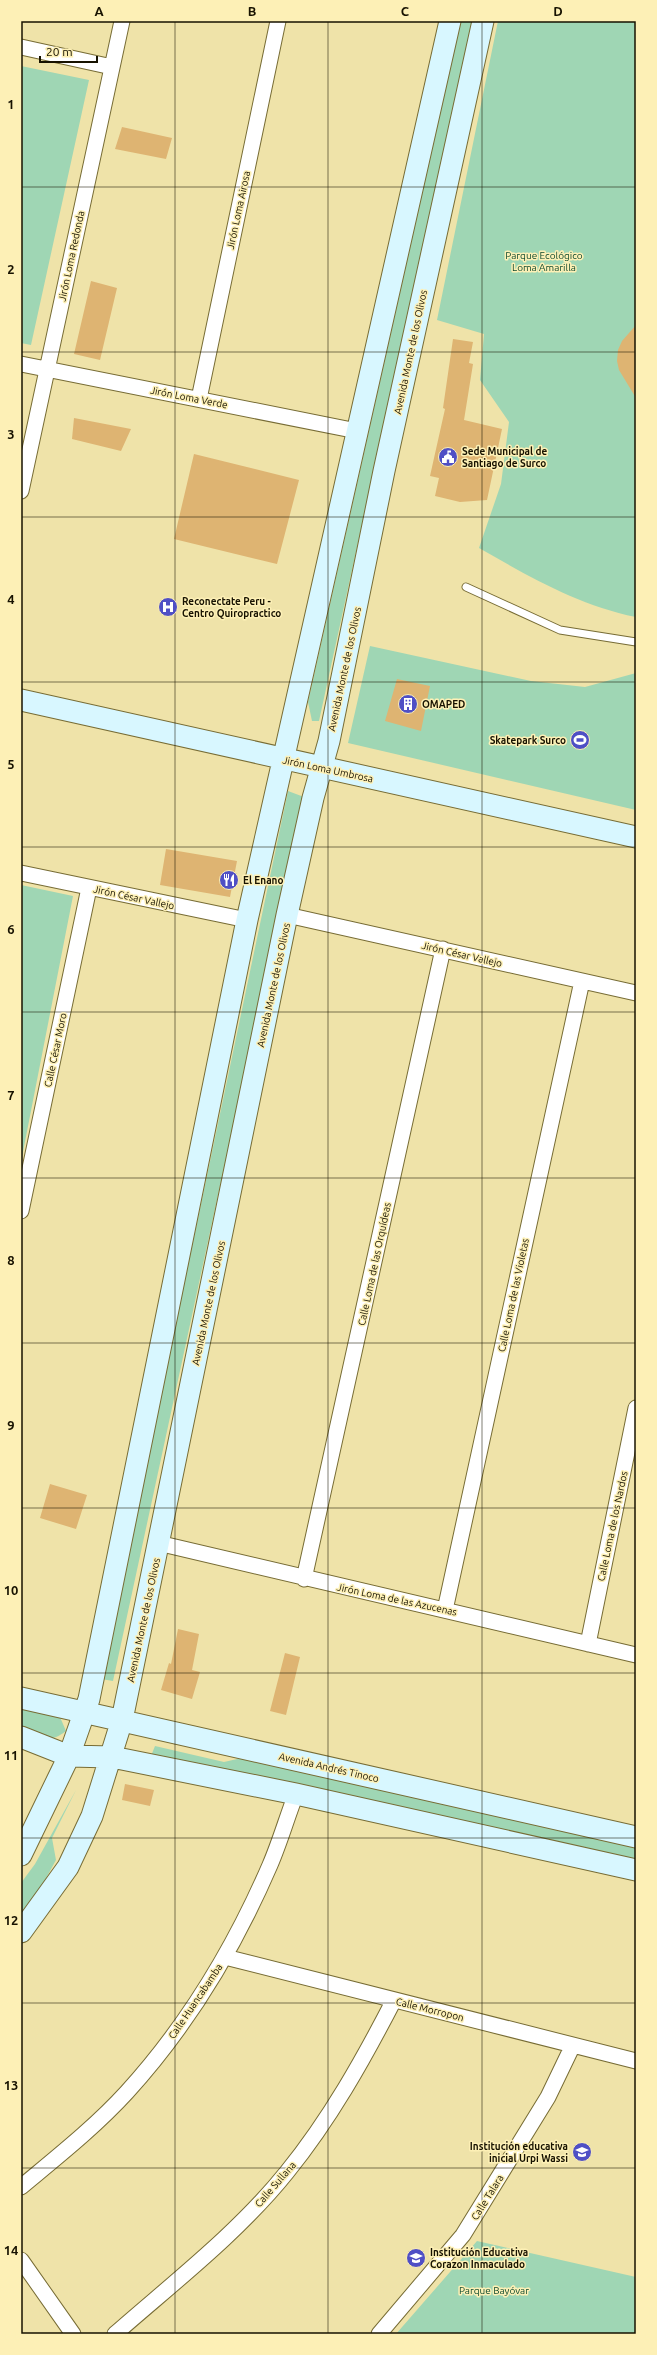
<svg xmlns="http://www.w3.org/2000/svg" width="657" height="2355" font-family="Ubuntu,sans-serif">
	<rect width="100%" height="100%" fill="#efe3a9"/>
	<path fill="#9fd6b4" d="M461,21h11l-153,700h-7l-4,-19z
		M498,21h138v596c-58,-12 -106,-40 -157,-69l22,-64 8,-62 -29,-42 4,-46 -47,-14z
		M21,66l68,14 -58,265 -10,-2z
		M370,646l161,35 54,6 51,-14v137l-288,-67z
		M288,791l16,6 -191,884 -12,-2z
		M21,885l52,11 -52,266z
		M21,1707l39,10 6,14c-18,14 -26,6 -45,-1z
		M155,1746l69,16 22,-5 390,89v19l-485,-109z
		M76,1790l-24,48 4,22 -18,33 -17,20v-30l14,-19z
		M477,2241l159,36v57h-240z"/>
	<path fill="#deb472" d="M122,127l50,11 -6,21 -51,-10z
		M91,281l26,7 -17,72 -26,-6z
		M636,325v73l-17,-28 -2,-9 1,-11 4,-9z
		M453,339l20,3 -4,21 4,1 -9,56 38,9 -15,71 -27,2 -25,-6 4,-18 -9,-2 15,-67 -2,-1z
		M74,418l57,11 -10,22 -49,-12z
		M194,454l105,26 -22,84 -103,-25z
		M397,679l33,7 -9,45 -36,-10z
		M166,849l71,12 -7,36 -70,-12z
		M50,1484l37,11 -11,34 -36,-11z
		M178,1629l21,5 -7,36 8,2 -8,27 -31,-9 8,-27 2,1z
		M285,1653l15,4 -14,58 -16,-4z
		M125,1784l29,6 -4,16 -28,-6z"/>
	<g fill="none" stroke-linecap="round" stroke-linejoin="round">
		<g stroke="#776c35" stroke-width="9">
			<path id="lane" d="M466,587l94,43 76,12"/>
		</g>
		<g stroke="#776c35" stroke-width="17">
			<path id="street" d="M21,47l91,20
				M21,364l336,67
				M199,399l79,-378
				M21,491l101,-470
				M21,873l226,47
				M287,915l349,78
				M21,1211l68,-323
				M158,1543l478,112
				M304,1579l139,-630
				M445,1610l137,-629
				M588,1644l48,-236
				M225,1957l411,104
				M21,2187c36,-30 74,-60 106,-95 60,-66 108,-146 143,-227 10,-23 17,-48 26,-71
				M21,2260l52,74
				M115,2334c58,-51 124,-102 172,-162 43,-53 76,-112 107,-172
				M379,2334l84,-99 85,-138 25,-52"/>
		</g>
		<g stroke="#776c35" stroke-width="23">
			<path id="secondary" d="M21,700l615,137
				M21,1698l615,139
				M21,1737l48,19 43,1 184,37 340,76
				M21,1855l48,-99 20,-57 158,-779 203,-899
				M21,1932l47,-65 24,-51 30,-96 165,-805 26,-117 16,-57 55,-270 99,-450"/>
		</g>
		<use href="#lane" stroke="#fff" stroke-width="7"/>
		<use href="#street" stroke="#fff" stroke-width="15"/>
		<use href="#secondary" stroke="#d8f7ff" stroke-width="21"/>
	</g>
	<path fill="none" stroke="#171200" stroke-width="1" stroke-opacity="0.55" d="M175,21v2313M328,21v2313M482,21v2313M21,187h615M21,352h615M21,517h615M21,682h615M21,847h615M21,1012h615M21,1178h615M21,1343h615M21,1508h615M21,1673h615M21,1838h615M21,2003h615M21,2168h615"/>
	<defs>
		<g id="civic-disc" transform="scale(1)"><circle r="9.5" fill="#4f4fc5" stroke="#fdf0b6"/><path d="M-.6-6.5H3V-4.5H.6V-3L4-1V1h2V6H-6V1h2V-1L-.6-3ZM-1.2 2.5V6h2.4V2.5Z" fill="#fff"/></g>
		<g id="hospital-disc" transform="scale(1)"><circle r="9.5" fill="#4f4fc5" stroke="#fdf0b6"/><path d="M-5-5h3v3.5h4V-5h3V5h-3V1.5h-4V5h-3Z" fill="#fff"/></g>
		<g id="building-disc" transform="scale(1)"><circle r="9.5" fill="#4f4fc5" stroke="#fdf0b6"/><path d="M-4-6H4V6H1V3H-1V6H-4ZM-2.5-4.3h1.7v1.8h-1.7ZM.8-4.3h1.7v1.8H.8ZM-2.5-1h1.7V.8h-1.7ZM.8-1h1.7V.8H.8Z" fill="#fff"/></g>
		<g id="stadium-disc" transform="scale(1)"><circle r="9.5" fill="#4f4fc5" stroke="#fdf0b6"/><path d="M0-5a6.5 5 0 1 0 0 10a6.5 5 0 1 0 0-10ZM-3.5-1.8h7v3.6h-7Z" fill="#fff"/></g>
		<g id="restaurant-disc" transform="scale(1)"><circle r="9.5" fill="#4f4fc5" stroke="#fdf0b6"/><path d="M-5-6h1v4h1v-4h1v4h1v-4h1v5L-1.5 .5V6h-2V.5L-5-1ZM5-6V6H3V1.5H1.5Q1.5-4 5-6Z" fill="#fff"/></g>
		<g id="school-disc" transform="scale(1)"><circle r="9.5" fill="#4f4fc5" stroke="#fdf0b6"/><path d="M0-5L7-2L0 1L-7-2ZM-4 1L0 2.5L4 1V4Q0 6-4 4Z" fill="#fff"/></g>
	</defs>
	<g fill-rule="evenodd">
		<use href="#civic-disc" x="448" y="457"/>
		<use href="#hospital-disc" x="168" y="607"/>
		<use href="#building-disc" x="408" y="704"/>
		<use href="#stadium-disc" x="580" y="740"/>
		<use href="#restaurant-disc" x="229" y="880"/>
		<use href="#school-disc" x="582" y="2152"/>
		<use href="#school-disc" x="416" y="2258"/>
	</g>
	<g text-anchor="middle" stroke-width="3" stroke-linejoin="round" paint-order="stroke">
		<g font-size="10" fill="#171200" stroke="#fdf0b6">
			<text transform="translate(238 210) rotate(-78)" y="4">Jirón Loma Airosa</text>
			<text transform="translate(71 256) rotate(-78)" y="4">Jirón Loma Redonda</text>
			<text transform="translate(410 352) rotate(-78)" y="4">Avenida Monte de los Olivos</text>
			<text transform="translate(189 397) rotate(11)" y="4">Jirón Loma Verde</text>
			<text transform="translate(344 669) rotate(-78)" y="4">Avenida Monte de los Olivos</text>
			<text transform="translate(328 769) rotate(12)" y="4">Jirón Loma Umbrosa</text>
			<text transform="translate(134 897) rotate(12)" y="4">Jirón César Vallejo</text>
			<text transform="translate(462 954) rotate(13)" y="4">Jirón César Vallejo</text>
			<text transform="translate(273 985) rotate(-78)" y="4">Avenida Monte de los Olivos</text>
			<text transform="translate(55 1050) rotate(-78)" y="4">Calle César Moro</text>
			<text transform="translate(374 1264) rotate(-78)" y="4">Calle Loma de las Orquídeas</text>
			<text transform="translate(513 1295) rotate(-78)" y="4">Calle Loma de las Violetas</text>
			<text transform="translate(208 1303) rotate(-78)" y="4">Avenida Monte de los Olivos</text>
			<text transform="translate(612 1526) rotate(-78)" y="4">Calle Loma de los Nardos</text>
			<text transform="translate(397 1599) rotate(12)" y="4">Jirón Loma de las Azucenas</text>
			<text transform="translate(143 1620) rotate(-78)" y="4">Avenida Monte de los Olivos</text>
			<text transform="translate(329 1767) rotate(13)" y="4">Avenida Andrés Tinoco</text>
			<text transform="translate(195 2001) rotate(-56)" y="4">Calle Huancabamba</text>
			<text transform="translate(430 2009) rotate(14)" y="4">Calle Morropon</text>
			<text transform="translate(275 2184) rotate(-49)" y="4">Calle Sullana</text>
			<text transform="translate(487 2197) rotate(-58)" y="4">Calle Talara</text>
		</g>
		<g font-size="10" fill="#0d482c" stroke="#fdf0b6">
			<text x="544" y="259">Parque Ecológico<tspan x="544" dy="12">Loma Amarilla</tspan></text>
			<text x="494" y="2294">Parque Bayóvar</text>
		</g>
		<g font-size="10" font-weight="bold" fill="#171200" stroke="#fdf0b6" text-anchor="start">
			<text x="462" y="455">Sede Municipal de<tspan x="462" dy="12">Santiago de Surco</tspan></text>
			<text x="182" y="605">Reconectate Peru -<tspan x="182" dy="12">Centro Quiropractico</tspan></text>
			<text x="422" y="708">OMAPED</text>
			<text x="566" y="744" text-anchor="end">Skatepark Surco</text>
			<text x="243" y="884">El Enano</text>
			<text x="568" y="2150" text-anchor="end">Institución educativa<tspan x="568" dy="12">inicial Urpi Wassi</tspan></text>
			<text x="430" y="2256">Institución Educativa<tspan x="430" dy="12">Corazon Inmaculado</tspan></text>
		</g>
	</g>
	<rect width="657" height="2355" fill="none" stroke="#fdf0b6" stroke-width="44"/>
	<path d="M40 56v6h57v-6" fill="none" stroke="#171200" stroke-width="2"/>
	<text x="46" y="56" font-size="12" fill="#171200" stroke="#fdf0b6" stroke-width="3" paint-order="stroke">20 m</text>
	<rect x="22" y="22" width="613" height="2311" fill="none" stroke="#171200" stroke-width="1.5"/>
	<g font-size="13" text-anchor="middle" font-weight="bold" fill="#171200">
		<text x="99" y="16">A</text>
		<text x="252" y="16">B</text>
		<text x="405" y="16">C</text>
		<text x="558" y="16">D</text>
		<text x="11" y="109">1</text>
		<text x="11" y="274">2</text>
		<text x="11" y="439">3</text>
		<text x="11" y="604">4</text>
		<text x="11" y="769">5</text>
		<text x="11" y="934">6</text>
		<text x="11" y="1100">7</text>
		<text x="11" y="1265">8</text>
		<text x="11" y="1430">9</text>
		<text x="11" y="1595">10</text>
		<text x="11" y="1760">11</text>
		<text x="11" y="1925">12</text>
		<text x="11" y="2090">13</text>
		<text x="11" y="2255">14</text>
	</g>
</svg>
